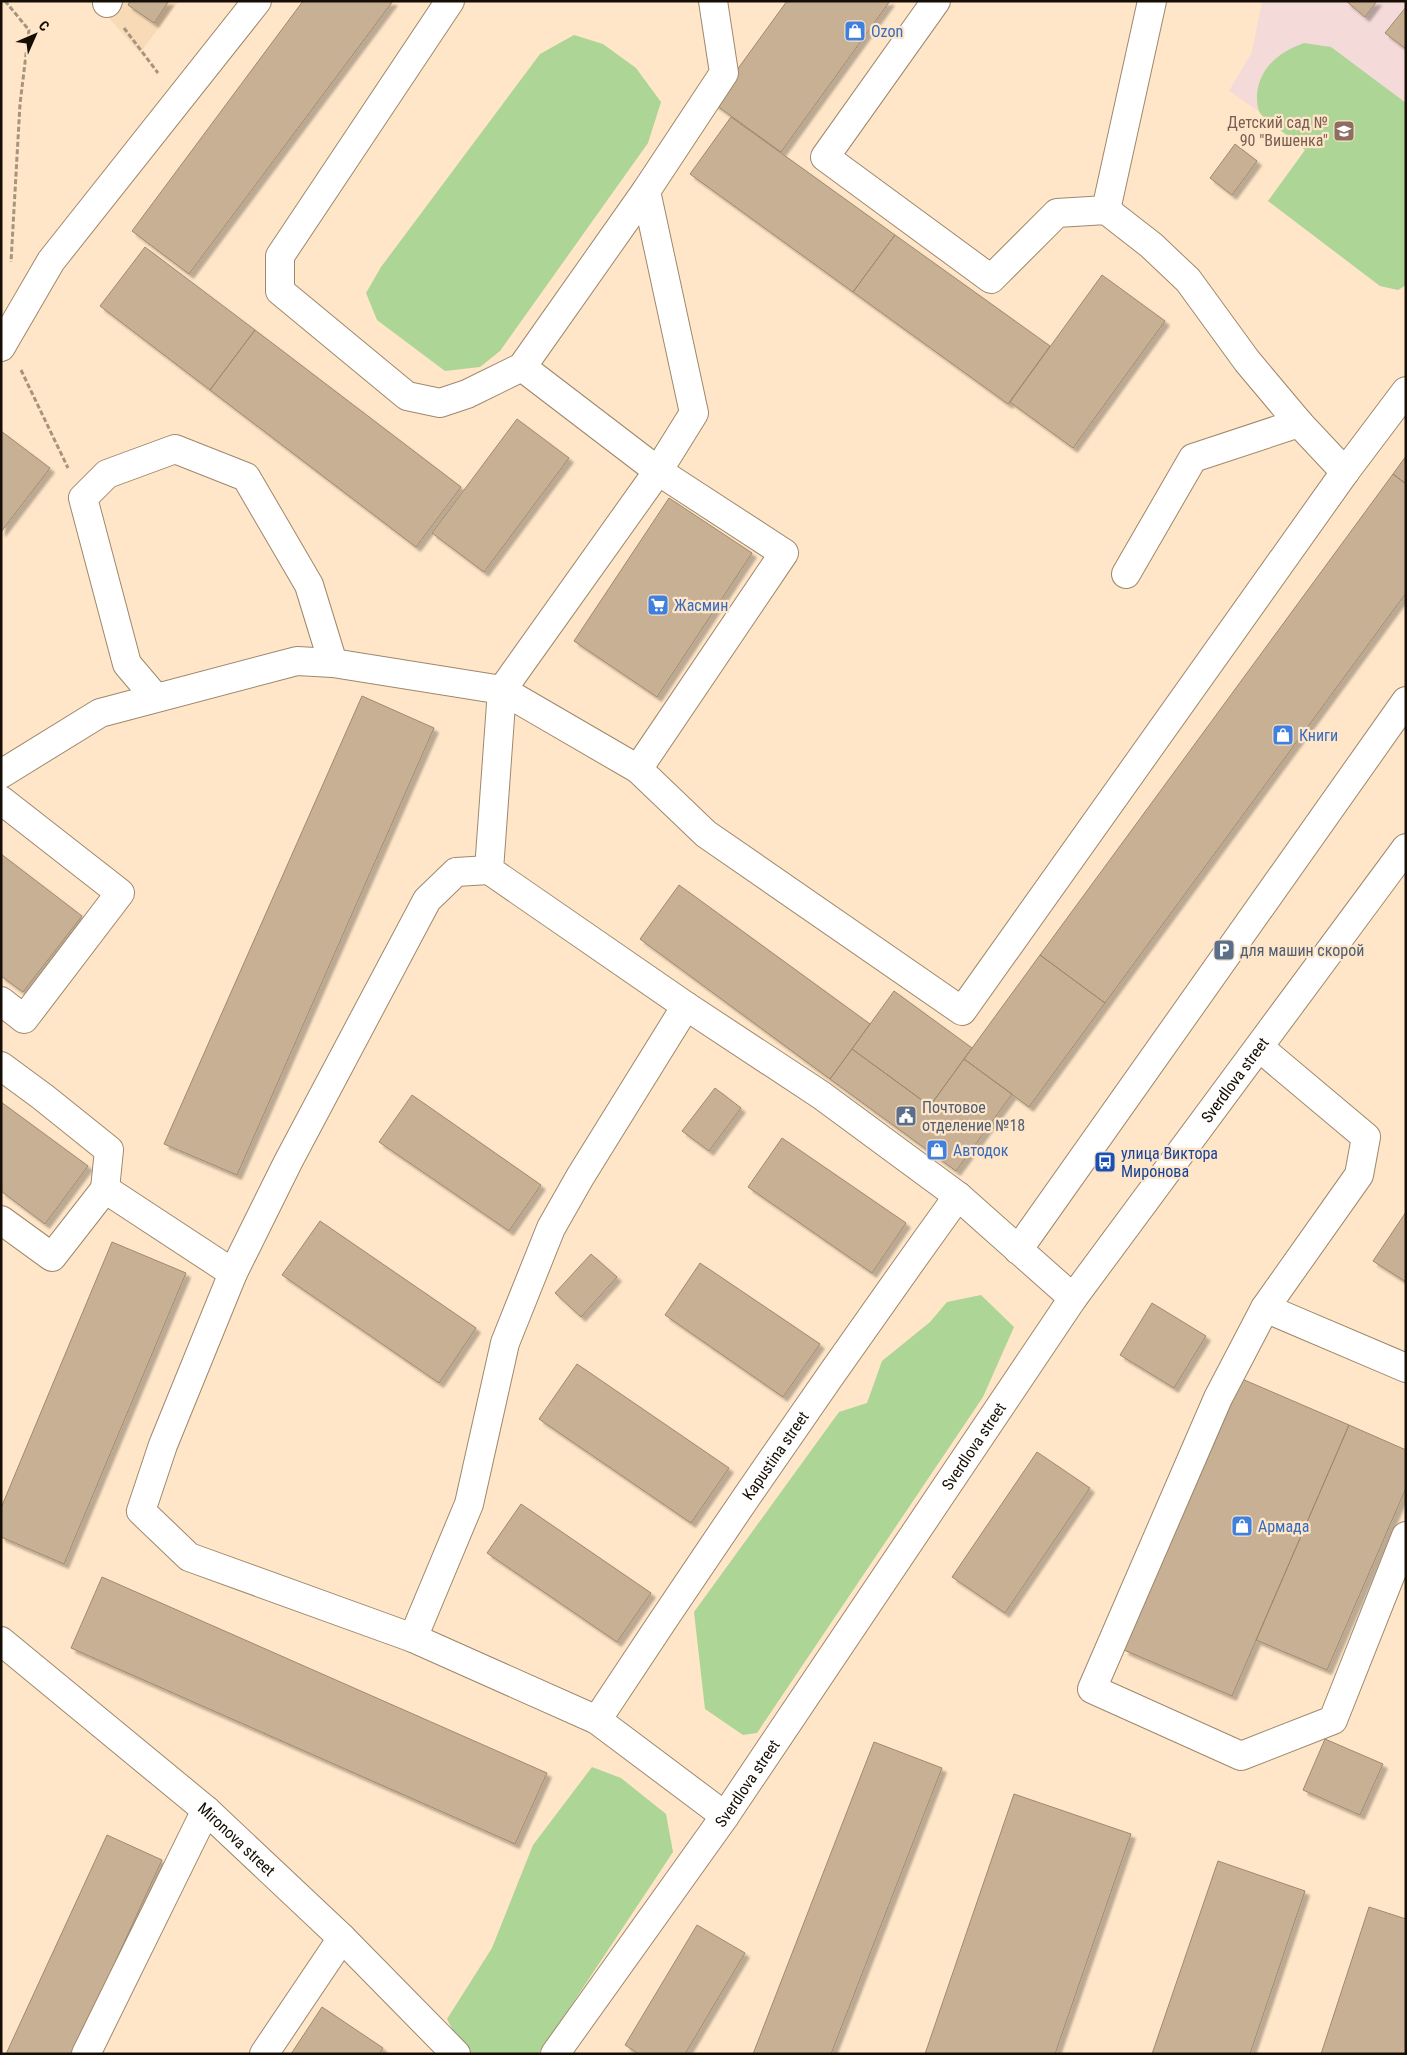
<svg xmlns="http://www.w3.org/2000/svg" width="1407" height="2055" font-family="'Roboto Condensed',sans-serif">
	<defs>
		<filter id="shadow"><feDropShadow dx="4.5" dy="4.5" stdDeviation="1" flood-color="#0004"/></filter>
	</defs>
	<rect width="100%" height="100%" fill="#ffe6c8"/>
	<path fill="#f8dbb6" d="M94,1h85l-39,52z"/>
	<path fill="#f4dad8" d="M1262,1h144v284l-8,5 -18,-4 -112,-85 37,-51 -44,-37 -32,-22 23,-39z"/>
	<path fill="#acd596" d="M574,35l29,9 33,24 25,34 -13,41 -148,208 -20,16 -35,4 -68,-51 -11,-27 15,-26 159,-213z
		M1304,43l27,4 75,56v182l-8,5 -18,-4 -112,-85 37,-51c-9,-9 -39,-29 -45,-37 -3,-6 -3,-13 -3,-19 3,-28 23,-42 47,-51z
		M981,1295l33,32 -31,70 -226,336 -14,2 -38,-26 -11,-97 145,-200 28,-9 15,-42 48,-39 17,-20z
		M592,1767l29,11 45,36 7,38 -132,199 -4,3h-64l-13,-10 -13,-25 45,-71 41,-103z"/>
	<path fill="#c8b094" stroke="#a08a6e" filter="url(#shadow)" d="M130,1h39l-15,22 -26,-18z
		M303,1h90l-204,273 -57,-43z
		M787,1h103l-109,151 -68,-49z
		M1346,1h31l-12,16z
		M1406,7v42l-21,-16z
		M731,117l164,118 -42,57 -163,-118z
		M1235,144l22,17 -25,34 -22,-17z
		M895,235l155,111 -42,58 -155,-112z
		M145,247l110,83 -45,60 -110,-84z
		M1102,275l63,46 -92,127 -63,-46z
		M255,330l206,157 -45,60 -206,-157z
		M517,419l52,39 -85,114 -52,-39z
		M1,431l49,37 -49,64z
		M1406,456v28l-13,-10z
		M1393,474l13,10v109l-301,410 -65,-48z
		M669,498l83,55 -95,144 -83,-56z
		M362,696l72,32 -197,447 -73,-31z
		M1,854l81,62 -59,76 -22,-16z
		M679,885l191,139 -40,55 -190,-140z
		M1040,955l65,48 -76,104 -65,-48z
		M894,991l78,57 -42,58 -78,-57z
		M852,1049l78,57 34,-47 48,35 -56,77 -126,-92z
		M715,1088l26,20 -32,43 -27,-20z
		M412,1095l129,90 -32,46 -130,-89z
		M1,1102l87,64 -43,58 -44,-33z
		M782,1138l124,85 -34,50 -124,-86z
		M1406,1212v70l-33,-21z
		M320,1221l156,107 -37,55 -157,-108z
		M112,1242l74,31 -122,291 -63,-27v-29z
		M591,1254l26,23 -36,40 -26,-24z
		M700,1263l120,81 -37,53 -118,-82z
		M1152,1303l54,33 -32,52 -54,-33z
		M577,1364l152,104 -38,55 -152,-104z
		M1242,1379l107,46 -117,271 -108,-46z
		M1349,1425l57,25v38l-79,182 -71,-30z
		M1037,1452l53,36 -85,125 -53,-36z
		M521,1504l130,89 -34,49 -130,-89z
		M102,1577l445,196 -32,71 -444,-196z
		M1325,1739l58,25 -23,51 -57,-25z
		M874,1742l68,26 -111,286h-78z
		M1014,1794l117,40 -76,220h-130z
		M107,1835l55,25 -89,194h-67z
		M1218,1861l87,30 -55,163h-98z
		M1369,1907l37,12v135h-85z
		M697,1925l48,28 -60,101h-46l-14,-9z
		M322,2007l61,41 -4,6h-88z"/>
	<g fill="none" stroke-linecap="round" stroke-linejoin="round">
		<g stroke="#9e886c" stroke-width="30">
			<g id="minor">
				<path d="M450,1l-170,255v35l127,105 33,7 27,-9 55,-27 124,-176"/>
				<path d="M713,1l11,72 -78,118 48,222 -36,58 -156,219 136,79 68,65 256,177 383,-539 61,-81"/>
				<path d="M936,1l-111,156 166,122 66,-66 49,-3 45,35 37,35 59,81 52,62 46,49"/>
				<path d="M107,3l1,-2"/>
				<path d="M1106,210l46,-209"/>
				<path d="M1,347l50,-86 206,-260"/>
				<path d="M522,367l136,104 126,82 -146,216"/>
				<path d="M1126,574l67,-116 106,-35"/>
				<path d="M155,697l-28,-33 -44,-166 24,-24 68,-25 71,28 63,108 24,78"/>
				<path d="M1,774l99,-61 197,-52 36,2 169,27 -13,180 197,136 135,89 137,101 115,102"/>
				<path d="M1,800l119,93 -96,126 -23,-18"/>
				<path d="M489,870l-33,2 -29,28 -139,262 -55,111 -70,172 -22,66 48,46 224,81 184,82 128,96"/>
				<path d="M1260,1048l106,89 -7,38 -94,133 -47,90 -126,291 149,67 92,-36 73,-184"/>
				<path d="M1,1066l42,31 66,53 -4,39"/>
				<path d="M1,1220l51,37 53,-68 128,84"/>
				<path d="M1018,1250l388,-549"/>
				<path d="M1265,1308l141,60"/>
				<path d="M413,1638l56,-134 36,-161 46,-115 29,-51 106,-171"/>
				<path id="s1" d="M1,1641l205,169 136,128 114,116"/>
				<path id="s2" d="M597,1720c117,-178 237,-352 361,-524"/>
				<path d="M86,2054l120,-244"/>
				<path d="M264,2054l78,-116"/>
				<path id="s3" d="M555,2054l170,-238 348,-518 333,-450"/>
			</g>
		</g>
		<path stroke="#a6947e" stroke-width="3" stroke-dasharray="5 2.5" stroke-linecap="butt" d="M5,1l24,29 -9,74 -9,158
			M124,28l34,45
			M21,370l47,98"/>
		<use href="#minor" stroke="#fff" stroke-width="28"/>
	</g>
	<defs>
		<g id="shop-square" transform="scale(1.125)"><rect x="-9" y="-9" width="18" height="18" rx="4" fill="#3f7fe0" stroke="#ffe6c8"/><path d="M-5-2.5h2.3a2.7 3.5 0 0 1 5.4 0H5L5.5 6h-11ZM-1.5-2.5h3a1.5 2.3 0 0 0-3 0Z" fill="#fff"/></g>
		<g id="school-square" transform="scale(1.125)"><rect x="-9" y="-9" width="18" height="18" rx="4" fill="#8d6e63" stroke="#ffe6c8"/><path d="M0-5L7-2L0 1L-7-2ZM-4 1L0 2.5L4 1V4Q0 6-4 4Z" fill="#fff"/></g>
		<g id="supermarket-square" transform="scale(1.125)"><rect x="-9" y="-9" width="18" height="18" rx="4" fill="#3f7fe0" stroke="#ffe6c8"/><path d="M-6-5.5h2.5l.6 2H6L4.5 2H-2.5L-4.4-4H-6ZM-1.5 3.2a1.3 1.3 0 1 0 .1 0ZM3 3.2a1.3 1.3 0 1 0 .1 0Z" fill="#fff"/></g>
		<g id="parking-square" transform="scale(1.125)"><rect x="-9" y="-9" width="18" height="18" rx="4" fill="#5c6f8a" stroke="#ffe6c8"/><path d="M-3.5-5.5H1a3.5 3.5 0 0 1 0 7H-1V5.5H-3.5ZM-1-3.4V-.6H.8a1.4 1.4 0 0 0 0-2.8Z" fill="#fff"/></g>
		<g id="civic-square" transform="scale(1.125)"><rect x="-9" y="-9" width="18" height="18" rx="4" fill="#5c6f8a" stroke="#ffe6c8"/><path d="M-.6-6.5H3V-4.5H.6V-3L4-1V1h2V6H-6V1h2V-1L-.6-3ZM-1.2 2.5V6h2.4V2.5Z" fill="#fff"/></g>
		<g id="bus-square" transform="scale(1.125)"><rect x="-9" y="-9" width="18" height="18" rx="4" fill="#1a4fb4" stroke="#ffe6c8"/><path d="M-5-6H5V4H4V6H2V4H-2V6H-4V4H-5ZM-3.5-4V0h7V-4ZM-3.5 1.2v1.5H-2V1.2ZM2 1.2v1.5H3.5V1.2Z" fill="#fff"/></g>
	</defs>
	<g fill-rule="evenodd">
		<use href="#shop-square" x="855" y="31"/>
		<use href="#school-square" x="1344" y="131"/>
		<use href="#supermarket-square" x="658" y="605"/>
		<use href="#shop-square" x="1283" y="735"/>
		<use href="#parking-square" x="1224" y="950"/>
		<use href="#civic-square" x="906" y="1116"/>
		<use href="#shop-square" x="937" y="1150"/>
		<use href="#bus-square" x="1105" y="1162"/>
		<use href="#shop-square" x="1242" y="1526"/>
	</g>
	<g text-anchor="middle" stroke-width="4.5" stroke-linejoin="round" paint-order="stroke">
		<g font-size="16" fill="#366cbe" stroke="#ffe6c8" text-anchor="start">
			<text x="871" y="37">Ozon</text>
			<text x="674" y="611">Жасмин</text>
			<text x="1299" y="741">Книги</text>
			<text x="953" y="1156">Автодок</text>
			<text x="1258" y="1532">Армада</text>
		</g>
		<g font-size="16" fill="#785e54" stroke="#ffe6c8" text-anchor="end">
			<text x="1328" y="128">Детский сад №<tspan x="1328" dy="18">90 "Вишенка"</tspan></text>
		</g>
		<g font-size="16" fill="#4e5e75" stroke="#ffe6c8" text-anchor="start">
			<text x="1240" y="956">для машин скорой</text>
			<text x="922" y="1113">Почтовое<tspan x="922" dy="18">отделение №18</tspan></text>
		</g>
		<g font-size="16" fill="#160e05" stroke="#ffe6c8">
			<text dy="6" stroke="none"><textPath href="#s3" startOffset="1188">Sverdlova street</textPath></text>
			<text dy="6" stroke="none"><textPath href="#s3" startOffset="738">Sverdlova street</textPath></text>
			<text dy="6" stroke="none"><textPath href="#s2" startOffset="319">Kapustina street</textPath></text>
			<text dy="6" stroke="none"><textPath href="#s3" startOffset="332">Sverdlova street</textPath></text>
			<text dy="6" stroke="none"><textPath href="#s1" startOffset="308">Mironova street</textPath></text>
		</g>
		<g font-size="16" fill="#164399" stroke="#ffe6c8" text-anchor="start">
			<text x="1121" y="1159">улица Виктора<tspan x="1121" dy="18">Миронова</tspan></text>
		</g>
	</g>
	<rect width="1407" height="2055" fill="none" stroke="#160e05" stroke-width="5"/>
	<g transform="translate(35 35) rotate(45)" stroke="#ffe6c8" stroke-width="4" paint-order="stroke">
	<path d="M0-4L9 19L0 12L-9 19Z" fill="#160e05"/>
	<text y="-8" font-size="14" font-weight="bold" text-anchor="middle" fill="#160e05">С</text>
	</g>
</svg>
